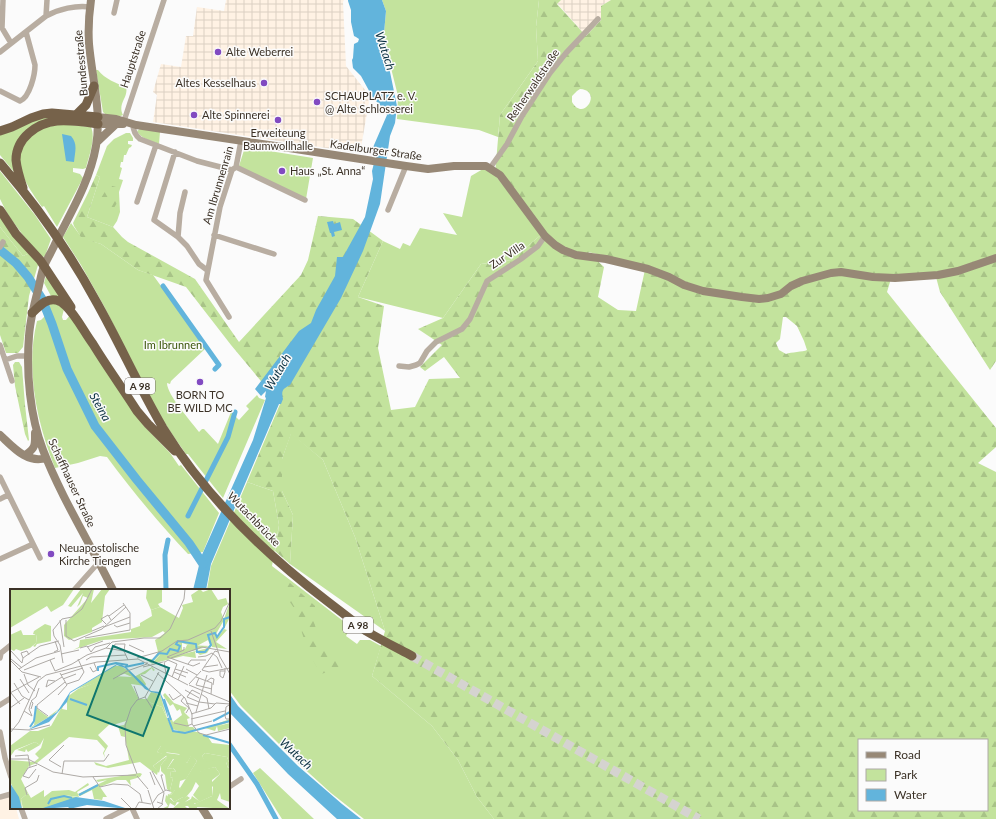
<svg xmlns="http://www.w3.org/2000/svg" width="996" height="819" font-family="Lato,sans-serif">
	<defs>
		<pattern id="industrial-grid" width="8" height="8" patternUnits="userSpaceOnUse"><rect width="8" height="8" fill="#fff2e4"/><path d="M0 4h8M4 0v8" fill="none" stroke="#dbd0c3"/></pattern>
		<pattern id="forest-firs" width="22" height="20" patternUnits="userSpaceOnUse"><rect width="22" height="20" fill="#c3e39d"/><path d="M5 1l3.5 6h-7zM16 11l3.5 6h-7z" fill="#a8c387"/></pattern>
	</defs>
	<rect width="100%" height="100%" fill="#fbfbfb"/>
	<path fill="#fff2e4" d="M11,796v12h5l3,11h-19v-20z"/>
	<path fill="url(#industrial-grid)" d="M226,0h118l-1,2 3,64 24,30 -10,57 -207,-31 4,-27 -4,-3 8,-28 20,3 5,-31h7l4,-29 27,4z
		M561,0h50l-10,6v14l-15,16 -29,-33z"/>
	<path fill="#c3e39d" d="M382,0h157l-3,27 2,34 -38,54 -2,22 -19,-7 -82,-11 1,-23 -7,-28 -5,-8 -4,-5 4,-44z
		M96,70h2c7,9 18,13 28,17 3,10 -9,17 -3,28 -6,3 -16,2 -20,-3z
		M43,116l16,2 -32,13 -13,41 -14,-17v-21z
		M61,124l30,3c5,11 -2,29 -5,41l-3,1 -10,-1v4l7,2 3,4 -26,49 -13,-21 -2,1c-13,-19 -34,-45 -14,-68 2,-2 5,-7 9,-8 7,-4 16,-5 24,-7z
		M140,129l20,3 -1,12c-8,-3 -19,-6 -22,-13z
		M126,133h4l3,5v3h-5v3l4,1 -1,2 -2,1 -3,7h-2l-1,7h-2l-1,5 2,1 -3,11 4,1 -4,12 1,20 -3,9 -4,6 -26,-10 13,-40 -4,-2 11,-29 7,-7z
		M245,147l68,11 -7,41 -67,-33z
		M483,169l9,3 3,3 47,59 -31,26 -30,4 -38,54 -85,-21 25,-56 17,8 3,-6 7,3 10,-18 37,7 -14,-22 19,4 9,-41z
		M0,171l35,44 16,24 -6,17 -2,1 -12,-11 -20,-27 -5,-8 -6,-12z
		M0,215l30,38 -7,3 -23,-29z
		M71,223l11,15 19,6 37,26 15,5 53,73 -35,33 -1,3 -3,-1c0,12 24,38 32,49l3,-3h2l14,15 13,-32 8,8 10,-11 -3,-3 11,-11 2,3 6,2 -42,98 -35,-44h-2l-12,-17 -17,-26 -53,-105 -23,-41 -18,-28z
		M46,276l17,24 -11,-2 -8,-15z
		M51,304h5l8,5 -2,8 1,3h3l4,-5 74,111 26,27 9,13 2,-1 38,48 -16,39 -15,2c-29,-31 -56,-63 -81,-97l-7,-1 -22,7 -23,5c-18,-45 -30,-99 -18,-147l4,-1 4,-4 -3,-7 5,-4z
		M291,433l32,27 32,77 30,94 -95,-67 3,-49 -11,-24v-32z
		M247,482l26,9 6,34 -7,41 75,58 1,8 -2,4 11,8 3,-4h10l11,6 -9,30 60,50 26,34 19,37 17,22h-130l-33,-26 -32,-29 -58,-58 -12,-16v-100h-22l4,-24z
		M260,768l54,51h-32l-29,-46z"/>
	<path fill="url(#forest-firs)" fill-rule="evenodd" d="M539,0h22l-4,4 29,32 15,-16v-14l10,-6h385v361l-6,9 -50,-78 -4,-15 -47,3 1,2 -3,10 109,136v19l-18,16 18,9v347h-502l-17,-22 -19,-37 -26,-34 -60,-50 13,-45 -30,-94 -32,-77 -32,-26 -9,25v32l11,24 -3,49 -15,-13 4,-26 -6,-34 -26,-9 33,-78 -49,-59 -45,-58 -48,-17 -37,-26 -19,-5 -8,-13 -1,-3 15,-30 8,-18 4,2 -13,40 26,10 9,10 6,5 67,37 44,63 62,-67 7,-15 10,-44 35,3 30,22 -25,56 26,9 -6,42 13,62 24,-3 14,-28 31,-1 -16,-21 -19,14 -5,-4 22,-22 -24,-16 25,-11 38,-54 30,-4 31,-26 -47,-59 5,-60 38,-54 -2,-34zM580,89c23,1 4,34 -8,13v-6l5,-5zM588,252l58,13 -10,46 -18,-1 -20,-13 6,-30zM783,317h3l11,9 7,15 3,9c-4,2 -16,2 -21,4l-7,-4 -3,-7 4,-4zM859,740h128v70h-128z
		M109,185l7,2 1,16 -5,8 -14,-8z
		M0,227l23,29 7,-3 8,10v2l-9,31 -6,51 -5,6h-12l-6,-18z
		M15,362h4l3,5 3,38 4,35 -1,1 -3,-7 -10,-48 -2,-21z
		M281,577l8,5 26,24c0,4 0,8 -1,13 0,11 12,29 17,40l4,1 20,2 -1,2 -33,10 -7,-12 -10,-23 -10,-31 -15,-22 -1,-6 1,-2z"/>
	<path fill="#62b4dc" d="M348,0h34l4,11 -4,44 3,3 5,14 7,34 -2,17 -5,13 -10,68 -17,47 -22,47 -51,87c-7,4 -9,5 -7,14l-2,5h-2l-68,160 -5,26h-13l8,-33 52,-117 13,-42 -1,-1 1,-6 -5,5 -6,-7 44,-58 12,-8 5,-13 19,-34 2,-19h6l22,-40 8,-38 -1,-8 3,-12 -4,-7 16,-37 -3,-6 -11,-11 -12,-22 -8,-8 -1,-8 1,-2 1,-14 4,-2 1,-3 -3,-2 -2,-1 -3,-14v-12l-3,-9z
		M62,134l9,2c7,8 4,15 3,26l-8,-1z
		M333,221l1,3 6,-2 2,8 -8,2 1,4 -3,1 -1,-4h-1l-3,-11z
		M229,693l9,13 60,60 44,38 19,15h-24l-49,-45 -58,-61z"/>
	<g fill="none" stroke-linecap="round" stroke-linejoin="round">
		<path stroke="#62b4dc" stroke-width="5" d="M163,286l56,79 -4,4
			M188,516l40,-79 7,-25
			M166,590l-1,-35 3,-15
			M229,744l28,40 19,35"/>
		<path stroke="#62b4dc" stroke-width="9" d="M0,250l16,13 12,14 14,22 10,25 15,45 28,57 42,54 52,63 14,21"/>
		<path stroke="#d5d3d0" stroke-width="9" stroke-dasharray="9 4.5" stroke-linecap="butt" d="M412,656l287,163"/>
		<path stroke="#b8ada1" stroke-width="5.5" d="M3,0l-1,28 9,15
			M114,13l3,-13
			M46,16l1,-16
			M0,52l46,-36c13,-7 30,-11 44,-9
			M0,91l20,10c10,-4 15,-27 15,-36l-9,-33
			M123,124l41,-124
			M133,124c0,7 2,11 7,15l57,22 35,9
			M175,152l-21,68 24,17 9,9 12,18 8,6
			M236,167l69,33
			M490,168l17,-24 15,-28 28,-43 16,-20 32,-34
			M137,202l19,-57
			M388,210l18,-44
			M214,235l60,19
			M178,237l2,-24 5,-21
			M0,247l3,-5
			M229,317l-23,-37 14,-73 12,-37 4,-3 5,-26
			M0,345l12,36
			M5,360l12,-4h11
			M399,366l10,1 7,-2 4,-2 7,-12 9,-9 26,-13 8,-10 17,-38 34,-22 17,-13 7,-10
			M0,477l40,81
			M0,499l8,-4
			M0,559l33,-15
			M74,590l25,-28
			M0,658l1,-5 10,-8
			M0,705l11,-7
			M0,732l5,26 6,19
			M229,787l12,-8
			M0,797l11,-3
			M21,808l4,11
			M132,808l5,11
			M106,819l22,-11"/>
		<path stroke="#978876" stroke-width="8" d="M91,0c-2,14 -3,29 -2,44 3,34 13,68 7,102 -6,35 -25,66 -41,98 -3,7 -8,15 -11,22 -3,8 -4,16 -6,24 -4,15 -8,31 -9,46 -3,37 1,80 14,114 19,49 47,93 70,140
			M98,117l18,2 20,6 153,23 117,18 22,3 26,-3h32l14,9 45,61 10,9 8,5 13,5 30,4 42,10 21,8 15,8 19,6 39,6 17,2 9,-1 13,-4 10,-8 11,-5 29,-8 10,-1 32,5 22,1 43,-3 20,-4 38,-13
			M98,124h25
			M97,142l18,-17
			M0,435c13,12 27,29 46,23
			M27,454c9,-7 8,-10 8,-21
			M202,808l7,11"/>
		<path stroke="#76624a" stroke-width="9" d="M76,115l10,-10 8,-19
			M0,131l12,-4 19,-9 12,-4 9,-1 46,4
			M0,163c37,43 70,90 97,140 23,41 42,84 66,125 42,68 101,125 164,173 13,10 26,20 39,30 15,9 31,17 46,25
			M23,188c-3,-9 -6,-18 -7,-28 0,-22 21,-37 41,-39 14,-1 28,1 41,3
			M0,210l16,24 24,26 31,47
			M32,313c7,-6 13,-15 24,-13 4,1 7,3 10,6 11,11 18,26 27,38 14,23 30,45 44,67l11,13 27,27"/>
	</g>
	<g fill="#814ac1" stroke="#fbfbfb" stroke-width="1.5">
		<circle cx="218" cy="52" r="4"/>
		<circle cx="264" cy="83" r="4"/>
		<circle cx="317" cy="102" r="4"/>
		<circle cx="194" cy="115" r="4"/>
		<circle cx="278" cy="120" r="4"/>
		<circle cx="282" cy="171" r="4"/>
		<circle cx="200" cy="382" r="4"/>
		<circle cx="51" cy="554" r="4"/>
	</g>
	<g text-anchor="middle" stroke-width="3" stroke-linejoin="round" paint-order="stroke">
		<g fill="#fbfbfb" stroke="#756e66" stroke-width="1">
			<rect x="125" y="378" width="30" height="16" rx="3"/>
			<rect x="343" y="617" width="30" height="16" rx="3"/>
		</g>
		<g font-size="10" font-weight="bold" fill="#3b3126">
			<text x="140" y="390">A 98</text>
			<text x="358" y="629">A 98</text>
		</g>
		<g font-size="11" fill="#3b3126" stroke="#fbfbfb" text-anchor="start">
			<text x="226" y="56">Alte Weberrei</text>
			<text x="256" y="87" text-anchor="end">Altes Kesselhaus</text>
			<text x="325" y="100">SCHAUPLATZ e. V.<tspan x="325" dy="13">@ Alte Schlosserei</tspan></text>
			<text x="202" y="119">Alte Spinnerei</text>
			<text x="278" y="137" text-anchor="middle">Erweiteung<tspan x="278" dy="13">Baumwollhalle</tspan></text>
			<text x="290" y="175">Haus „St. Anna“</text>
			<text x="200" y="399" text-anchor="middle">BORN TO<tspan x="200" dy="13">BE WILD MC</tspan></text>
			<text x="59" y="552">Neuapostolische<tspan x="59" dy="13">Kirche Tiengen</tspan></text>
		</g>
		<g font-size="11" fill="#3b3126" stroke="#fbfbfb">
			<text transform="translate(133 59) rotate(-72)" y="4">Hauptstraße</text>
			<text transform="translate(81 63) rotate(-95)" y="4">Bundesstraße</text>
			<text transform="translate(533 85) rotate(-56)" y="4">Reiherwaldstraße</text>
			<text transform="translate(376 150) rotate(8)" y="4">Kadelburger Straße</text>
			<text transform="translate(218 185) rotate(-73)" y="4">Am Ibrunnenrain</text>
			<text transform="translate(507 255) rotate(-34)" y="4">Zur Villa</text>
			<text transform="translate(72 483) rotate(65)" y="4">Schaffhauser Straße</text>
			<text transform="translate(254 519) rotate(46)" y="4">Wutachbrücke</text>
		</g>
		<g font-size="11" fill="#395408" stroke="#fbfbfb">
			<text x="173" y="349">Im Ibrunnen</text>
		</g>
		<g font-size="12" font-style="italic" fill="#0d3344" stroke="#fbfbfb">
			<text transform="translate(385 51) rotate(72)" y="4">Wutach</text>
			<text transform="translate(278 372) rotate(-59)" y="4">Wutach</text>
			<text transform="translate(100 407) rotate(61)" y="4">Steina</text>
			<text transform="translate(296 754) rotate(43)" y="4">Wutach</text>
		</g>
	</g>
	<g transform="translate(10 589)">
		<rect width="220" height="220" fill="#fbfbfb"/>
		<path d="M137,0h15v13l-4,2 2,3 -9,3 -5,-12zM220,13v15l-6,12 3,1 -11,12 11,7 -15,-2 -3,-11 3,-2 5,4 7,-9v-10zM35,35l6,2v15l-14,3 -2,3 -2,-1 3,-3 1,-8 -4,-1 1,-3zM177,56l23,1 -32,9 31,-7 -5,5 -9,-2 1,7 -13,-2 -32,8 9,-9 25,-6zM104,77h7l9,6 -53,17zM141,103l9,2 7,23 -5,-10 -11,-4 -4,-4zM155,104l9,10 13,5 -3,4 6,6 -3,1 2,8h4l4,4 -15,1 -10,-3 -5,-22 6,15 9,-7 -2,-6 -3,2 -4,-7 -3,2 -7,-11zM26,119l12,9 12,-9 -6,6 -25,15 5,-4zM220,130v3l-12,4 12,-3v5l-12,3 -1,-5 -2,5 -10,-3zM25,153l5,3 -12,7 -2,-3 -1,3 -8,-2zM151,157h7l-3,5 2,2 15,2 5,8 4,-8 6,6 -11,18 -6,2 -1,6 4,4v6l-9,5 -3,-4 -4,1 1,-5 3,1 4,-5h-5l3,-12 -3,-1 1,-6 5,1 -1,-2 -2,-2 -6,1 7,-10h-5l-4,6h-2l4,-8 -6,8 -2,8 -6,-7 14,-10 -10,-4zM195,164l22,4 3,8 -2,3 -2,-6h-21l-3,-6zM205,178l5,7 -8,6v16l-15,7h-3l4,6h-8l-2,-3h-3l3,3h-16l15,-13 3,2 -5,4 6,-3 1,-3 7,5 -6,-6 6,-9 -4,-5 6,-11zM130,184l2,1 -2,3 -10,3 1,6 -5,-6h-9l-17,7 7,10h-4l-1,3 -8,-1 -2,-9 -12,6 -2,-2 1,3 -15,-2 -24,14h-17l-2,-10 7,-6 3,5 13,-8v7l8,-6 17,-1 6,2 13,-9 1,2 -12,7 1,2 29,-14 -9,2 -2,-2z" fill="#c3e39d"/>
		<path d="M0,0h64l-11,16 -12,7 -4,-6 -37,22zM71,0h13l-3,14 11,-14h8l-5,7 -3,26 -10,6v4l-23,8 -5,-4v-11l24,-27 -5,-2 -3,8 -3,3 6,-14 -12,14 -3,-1zM190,0l3,3 8,-3 7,11 8,-2 2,6 -5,3 -2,5 3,8 -8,14 1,3 3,-6 -1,5 -3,3 -6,-5 2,11 -5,8 -7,2 -5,-4 9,2 6,-8 -2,-5 -13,7 -13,-4v8l-16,6 -6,-2 -9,8 -6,-4h9l4,-7 -3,-12 10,-7 -2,-2 -11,6 -49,3 -30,10 6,-3 1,-7 51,-8v-3l9,-3v-3l12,-7 -1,-6 9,-3 19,11 4,-10 -1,-3 11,-3 -2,-7zM11,41l2,5h12l1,-3 7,1 -6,1 -1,9 -6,5 -9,3 -5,-2 -2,2 -4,-2v-14zM142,78l3,3 -2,1 -1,-3 -7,6 -5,1 6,9 -1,2 -14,-2 8,15h9l3,4 11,4 11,24 25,1 14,6 -4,-1 4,6 18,2v57l-9,-3 -1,-6 -3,7 13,9 -34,-2 -2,-3 18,-8 1,-9 -3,-3 10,-10 -5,-7 -14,4 -9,19 -11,13 -4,-1 -2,4 -5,-3 -2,5 -7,1 7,-3 -3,-5 1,-6 8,7 9,-5 -3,-9 17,-27 -6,-5 -4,7 -8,-9 -15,-2 3,-6h-6l-4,6 10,3 -14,11 5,5 -1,4 -17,-13 -32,6 -12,-3 -2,-3 12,4 23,-6 -4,-23 -4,-1 -3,-10 6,-1 2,-4 -13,4 -2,-2 -13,12 10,11 -4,7 1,5 -2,3 2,-3 -2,-5 2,-4 -8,-9 -28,-3 -32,26 -8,3 -8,13 7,14 -7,6 1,10 -12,-28v-21l24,2 5,-4 -4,-4 6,-6 3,-10 -4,7 -5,-3 -20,8 -5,7v-11l20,-15h8l13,-5 13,-23 -2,6 5,1v-13l11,-8 35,-13 19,1 -9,-4 7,-1 4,5zM195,164l22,4 3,8 -2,3 -2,-6 -8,-2 -12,2 -4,-6zM157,168l-3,8 5,-7 4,1 -6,10 6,-1 3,4 -5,-1 -1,6 3,1 -3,12 6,-1 -5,6 -2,-1 3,-1 -5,-4 -2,-14 -4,-4v-6z" fill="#c3e39d" fill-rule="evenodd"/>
		<path d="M54,206l12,2v4l-27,8h-12z" fill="#c3e39d"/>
		<path d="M107,75l5,1 4,2 25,24 9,1 6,13 3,16 -9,-27 -9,-2 -6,-3 -20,-21 -8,-3 -47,28 -3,9 -18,20 -21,8 29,-18 13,-20zM0,194l9,14 3,12h-12zM66,208l28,4 24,8 -41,-4 -18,4h-2l2,-2 -29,2z" fill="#62b4dc"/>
		<path fill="none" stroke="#62b4dc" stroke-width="2" d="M141,73l8,-9 8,1 3,-5 8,2 2,-5 -4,-2 2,-3 18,3 1,8h8l6,-7 -3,-10 7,-2 2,4 7,-10v-8l6,-2M115,78l19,-4M88,82v-4l18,-4 12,2M60,110l17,6M154,110l7,21M158,129l5,13 12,2 45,-12M203,132l17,-9M20,138l4,-6 2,-15M193,146l27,8M69,206l19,-10M38,215l3,-5 13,-3 8,2"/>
		<path fill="none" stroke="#aeaaa6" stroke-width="1" d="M99,27l15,-11M50,31l4,27M56,31v16l8,5 28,-12 24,-22M96,35l-5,-5 7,-4 3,5M104,36l3,2 13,-4M94,38l26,-10M82,42l12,-5M201,42l9,26 10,17M75,49l45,-8v-17l-7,-10M119,56l15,7M77,58l16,-6M70,59l7,-2 4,6M96,59l18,3M104,59l1,-4h10l-1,7 4,9M1,62l11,12M44,63l4,-2 -3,-9M81,63l4,-5 15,-4M51,65l18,-4M77,66l19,-7 6,-6 32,-4h16l10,-9 14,-30 1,-10M157,68l26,9 7,-3M157,68l17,-7v-3M188,68l8,-1 6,-3 5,4 5,11M13,69l-2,-5 6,-2 2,4M127,69l25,-7 15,-10 11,-1 27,-12 6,-7 9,-20M161,69l31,-11 28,5M1,70l11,9M0,71l12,12 19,5M40,71l5,11M76,71l5,-3 35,-2M154,72l2,13M155,73l3,-2 9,4 -5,13M12,74l1,-5 17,-12 19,-5M53,74l-3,-18 -6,-9 -1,-6 9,-11 10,-2 10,-8 10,-20M62,75l15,-9M178,75l3,-4h15M80,78l3,5 4,-2 -3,-7M133,78l20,-5M194,78l14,-2M215,79v4l-2,6 -3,-2v-5h5M9,80l17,-11 24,-7M165,80l13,4M176,80l11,6M14,81l31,-12M192,81l7,2 21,-4M192,81l13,-19 3,1M45,82l17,-7M164,83l12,5M147,84l28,25 7,16v10l7,9 7,2 24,-6M14,85l4,11 7,6M51,86l22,-7M131,86l12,6M186,88l16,6 -1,11M189,89l-3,7 16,4M10,90l9,14M53,90l13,-5M103,90l14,-8 20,-7v-2M168,91l6,-14M197,92l4,-3 3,1 -1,6M4,94l8,13 7,4M57,95l12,-4 5,-8 -6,-13M179,95l12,-13M179,96l41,17M124,97l5,13M36,98l16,-10M36,98l2,-7 7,1M175,101l14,8M0,104l29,-16M1,104l9,11M159,105l4,6 8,-5M191,105l6,4 2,11M48,106l9,-10 -7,-12M135,108l7,11M174,108l-3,4 8,7 -3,5M177,108l12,5 16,2M177,108l5,-7 8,4M176,114l12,3M219,116l-3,2 -1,9 1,3h4M0,119l14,-10M21,120l2,-6 -2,-2 5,-4 3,-9M14,122l8,5 -3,-7 2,-7M186,123l11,-37M181,125l20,-6 5,-5 14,1M38,127l-11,-8v-3l28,-23M181,130l34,-8M164,134l13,3 5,-2M183,137l19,-5M0,140l20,1 20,-5M0,144l9,-11 19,-41 8,-6 51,-13 41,-3 50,26M5,167l13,-1 2,12M0,170h18l25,13 30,5 53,-2M51,178l-12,-7 15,-15M26,180l-7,9 -6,-2 5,-8 9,-3M142,182l12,22 -2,10M140,183l5,13M52,185l2,-13h40l5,-7M127,185l-11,-29 -1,-19 6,-18 6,-8 8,-3 14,-25M153,186h-2l4,15M127,187l11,13M83,188l7,10 13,-3 15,1 12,9 2,8M138,201l6,19M17,206l-2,-7 12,-7 2,-6M111,209l11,11M142,215l6,-9 8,-5 4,1M125,220l4,-7 12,2M147,220l6,-5 -6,-2"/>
		<path fill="#0f766e" fill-opacity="0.15" stroke="#0f766e" stroke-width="2" d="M103,57l56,22 -26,68 -56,-21z"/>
		<rect width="220" height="220" fill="none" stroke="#3b3126" stroke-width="2"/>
	</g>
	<rect x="858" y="739" width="130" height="72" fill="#fbfbfb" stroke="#aeaaa6"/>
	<rect x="866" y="752" width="20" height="6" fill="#978876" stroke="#aeaaa6"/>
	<text x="894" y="759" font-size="12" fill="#3b3126">Road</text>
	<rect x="866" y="769" width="20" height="12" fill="#c3e39d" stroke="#aeaaa6"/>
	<text x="894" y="779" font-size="12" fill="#3b3126">Park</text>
	<rect x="866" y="789" width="20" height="12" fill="#62b4dc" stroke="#aeaaa6"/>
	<text x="894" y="799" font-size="12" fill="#3b3126">Water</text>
</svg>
